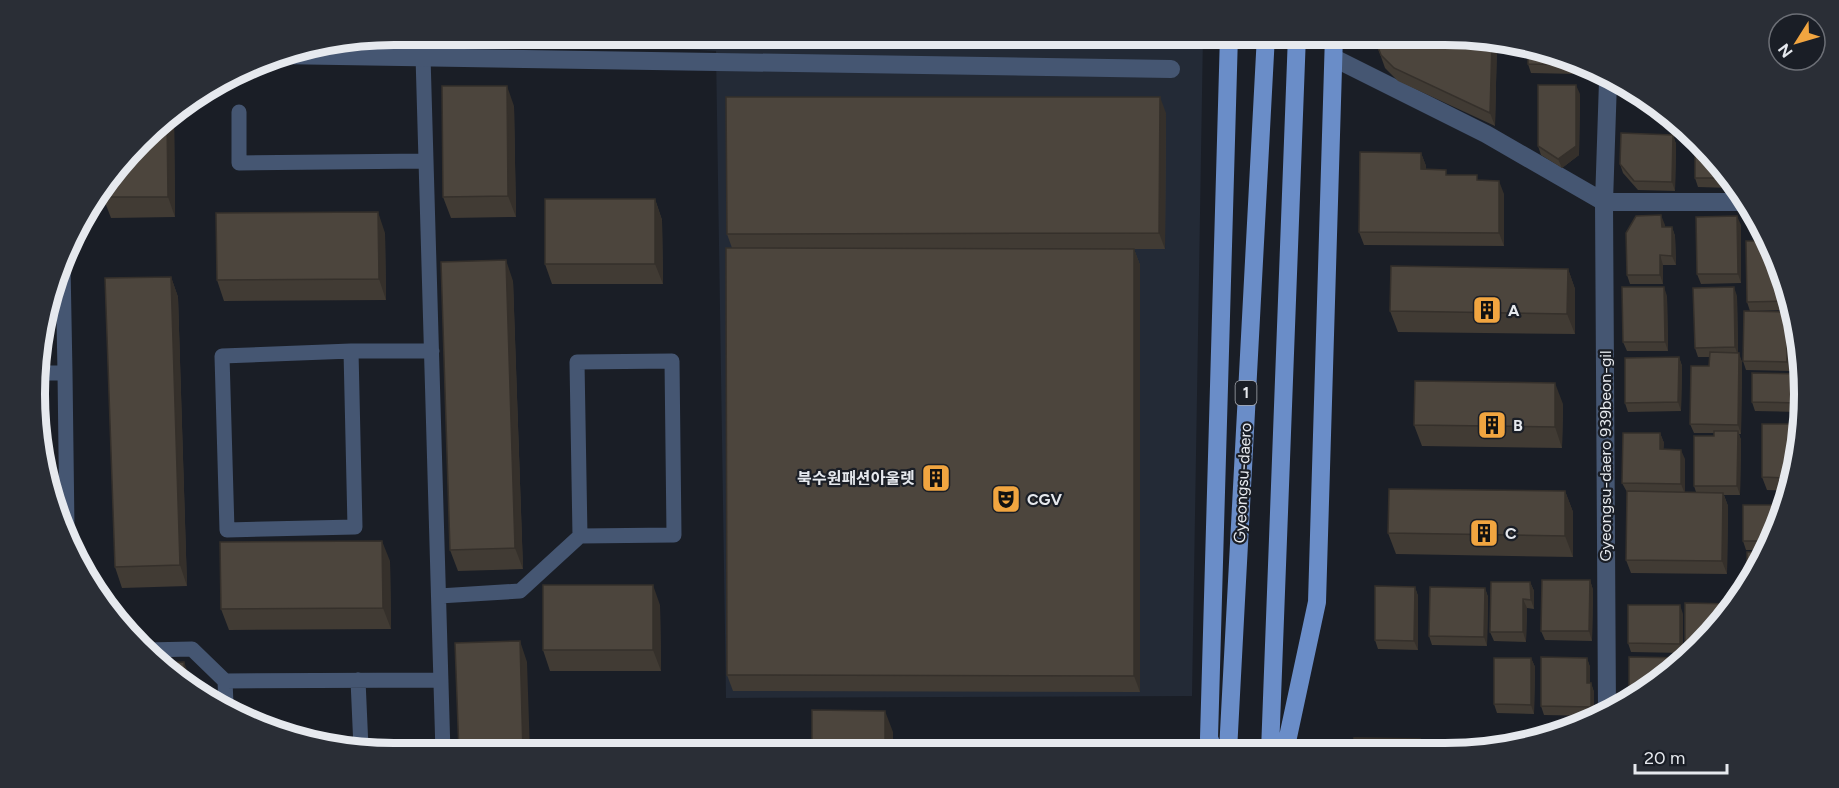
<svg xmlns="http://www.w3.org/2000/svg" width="1839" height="788" font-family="Figtree,'Noto Sans KR',sans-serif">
	<rect width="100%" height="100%" fill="#1a1e26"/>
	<path fill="#232a36" d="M682,35h521l-11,661 -466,2 -10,-647 -34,-2z"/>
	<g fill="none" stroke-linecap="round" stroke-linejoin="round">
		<path stroke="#455672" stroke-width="15" d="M423,56l20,697
			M239,112v51l187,-2
			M63,265l2,108
			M351,351l4,176 -128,3 -5,-174 129,-5h81
			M40,373h25l2,156
			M439,596l81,-5 60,-55 94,-1 -2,-174 -95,1 3,174
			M146,650l46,-1 33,32 216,-1
			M358,680l3,68
			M225,681l1,23
			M1039,752h49
			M572,753l197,-1"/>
		<path stroke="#455672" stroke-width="18" d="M276,55l895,14
			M1334,58l152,76 118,68h138
			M1607,711l-3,-509 4,-121"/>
		<path stroke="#6a8dc8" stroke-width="18" d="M1214,751l-5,-13 20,-703
			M1228,751l38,-716
			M1270,751l27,-716
			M1285,751l32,-149 17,-567"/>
	</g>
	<path fill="#413b34" d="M693,34h424v8l-422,-4z
		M1373,34h72l52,9 -2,83 -97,-45 -13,-13z
		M1578,63v11l-47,-1 -3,-9z
		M1580,94l-1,61 -17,13 -21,-13 -3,-9z
		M514,106l2,111 -65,1 -8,-21z
		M1166,113l-1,136h-31l6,16v427l-407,-1 -6,-16 5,-427 -5,-14z
		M174,114l1,103 -64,1 -8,-21 54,-74z
		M1673,135l3,9 -1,47 -37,-1 -15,-17 -3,-9z
		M1695,141l36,46v1l-33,-1 -3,-9z
		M1421,153l5,13v3l22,6 31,5 25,14v52l-140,-1 -5,-13z
		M655,199l7,21 1,64h-111l-7,-20z
		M1665,225v2h7l3,9 1,29h-13v19h-33l-3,-9z
		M1741,225v58l-40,1 -4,-10z
		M385,233l1,67 -162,1 -7,-21z
		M1769,241l19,69 -38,1 -3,-9z
		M1568,269l7,20v45l-177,-2 -8,-21z
		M171,277l7,20 9,289 -65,2 -7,-21z
		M513,281l10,288 -65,2 -8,-21z
		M1667,296l1,55h-41l-4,-9z
		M1737,296l1,57 4,9 -1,72h-2l2,6 -1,55h-16l4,11 -1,68 -96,-1 -5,-13 1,-68 -5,-9 38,-50 4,10 -1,6 22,10v33h11l-2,-6 20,-50v-3h-20l-4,-9 19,-58 1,-9h-12l-3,-9z
		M1787,312l4,9 -1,50 -44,-1 -3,-9z
		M1793,331l10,36h-7l-3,-9z
		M1679,357l3,9 -1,45 -53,1 -3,-9z
		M1803,374l-5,38 -43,-1 -3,-9z
		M1563,404l-1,44 -140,-2 -8,-21z
		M1797,424l-9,67 -21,-1 -5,-13z
		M1565,491l8,21v45l-177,-3 -8,-21z
		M1785,510l-20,40h-19l-3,-9z
		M390,561l1,68 -162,1 -8,-21z
		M1590,580l3,10 -1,51 -47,-1 -4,-9z
		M1530,582l4,9v18l-7,-1 -1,34 -32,-1 -4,-9z
		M1415,587l3,9v54l-40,-1 -3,-9z
		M1485,588l3,9 -1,49 -55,-1 -3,-9z
		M1735,604l-48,54 -2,-6z
		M660,605l1,66h-111l-7,-21z
		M1683,614v39l-52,-1 -3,-9z
		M1531,658l4,9 -1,47 -37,-1 -3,-9z
		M1587,658l3,9v16h1l3,9v24l-50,-1 -3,-9z"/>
	<path fill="#35302b" d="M1492,42l5,1 -2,83 -5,-13z
		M1574,62l4,1v11l-4,-9z
		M1576,85l4,9 -1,61 -17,13 -4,-9z
		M507,86l7,20 2,111 -8,-21z
		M1160,97l6,16 -1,136 -6,-16z
		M174,114l1,103 -7,-20 -1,-79z
		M1673,135l3,9 -1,47 -3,-9z
		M1421,153l5,13v16l-5,-13z
		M1499,181l5,13v52l-5,-13z
		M655,199l7,21 1,64 -8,-20z
		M378,212l7,21 1,67 -7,-21z
		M1661,215l4,10v11l-3,-9z
		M1737,216l4,9v58l-3,-9z
		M1672,227l3,9 1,29 -4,-9z
		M1134,249l6,16v427l-6,-16z
		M1660,255l3,10v19l-3,-9z
		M506,260l7,21 10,288 -8,-21z
		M1568,269l7,20v45l-8,-20z
		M171,277l7,20 9,289 -7,-21z
		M1664,287l3,9 1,55 -3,-9z
		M1734,287l3,9 1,60 -3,-9z
		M1787,312l4,9 -1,50 -3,-9z
		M1739,353l3,9 -1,72 -3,-9z
		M1679,357l3,9 -1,45 -3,-9z
		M1555,383l8,21 -1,44 -7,-21z
		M1738,431l3,9 -1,55 -3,-9z
		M1660,433l4,10 -1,16 -3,-10z
		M1681,450l4,9v35l-4,-10z
		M1565,491l8,21v45l-8,-21z
		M1723,493l5,13 -1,68 -5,-13z
		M382,541l8,20 1,68 -8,-21z
		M1590,580l3,10 -1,51 -3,-10z
		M1530,582l4,9v18l-3,-9z
		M653,585l7,20 1,66 -8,-21z
		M1415,587l3,9v54l-4,-9z
		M1485,588l3,9 -1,49 -3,-9z
		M1523,599l4,9 -1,34 -3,-10z
		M1680,605l3,9v39l-3,-9z
		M520,641l7,21 3,91h-7z
		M1531,658l4,9 -1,47 -3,-9z
		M1587,658l3,9v25l-3,-9z
		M184,662l8,21v1l-7,-4z
		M1591,683l3,9v24l-3,-9z
		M885,711l8,21v20h-8z
		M1420,739l4,12h-4z"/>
	<path fill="#4c453d" stroke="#35302b" stroke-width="1.5" d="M1373,34h72l47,8 -2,71 -96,-45 -13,-13z
		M1528,48l33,6 13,8v3l-46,-1z
		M1538,85h38v61l-18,13 -20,-13z
		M442,86h65l1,110 -65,1z
		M726,97h434l-1,136 -432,1z
		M167,118l1,79h-65v-7l54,-67z
		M1621,133l52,2 -1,47 -38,-1 -14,-17z
		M1695,141l29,37h-29z
		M1360,152l61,1v16l25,1v5h31v5l22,1v52l-140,-1z
		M545,199h110v65h-110z
		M378,212l1,67 -162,1 -1,-67z
		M1661,215l1,12h10v29l-12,-1v20h-33l-1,-42 10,-17z
		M1737,216l1,58h-41l-1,-57z
		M1746,241h23l16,60 -38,1z
		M726,248l408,1v427l-407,-1z
		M506,260l9,288 -65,2 -9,-288z
		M1391,266l177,3 -1,45 -177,-3z
		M171,277l9,288 -65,2 -10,-289z
		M1622,287h42l1,55h-42z
		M1734,287l1,60 -40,1 -2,-60z
		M1744,311l43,1v50l-44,-1z
		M1793,331l7,27h-7z
		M1710,352l29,1 -1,72 -48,-1 1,-58h18z
		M1679,357l-1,45 -53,1v-45z
		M1752,373l51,1 -4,29 -47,-1z
		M1415,381l140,2v44l-141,-2z
		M1762,424h35l-7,54 -28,-1z
		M1714,431h24l-1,55h-43v-50h20z
		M1623,433h37v16l21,1v34l-59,-1z
		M1389,489l176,2v45l-177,-3z
		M1627,491l96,2 -1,68 -96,-1z
		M1743,505h43l-1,5 -15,31h-27z
		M382,541l1,67 -162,1 -1,-67z
		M1747,552h18l-18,35z
		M1542,580h48l-1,51h-48z
		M1491,582h39l1,18 -8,-1v33h-33z
		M543,585h110v65h-110z
		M1375,586l40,1 -1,54 -39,-1z
		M1430,587l55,1 -1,49 -55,-1z
		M1685,603l50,1 -42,48h-8z
		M1628,605h52v39l-52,-1z
		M520,641l3,112h-64l-4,-110z
		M1541,657l46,1v25h4v24l-50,-1z
		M1629,657l58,1 -5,7 -53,33z
		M1494,658h37v47l-37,-1z
		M184,662l1,18 -29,-17z
		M812,710l73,1v41h-73z
		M1354,738l66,1v12h-66z"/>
	<defs>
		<g id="building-square" transform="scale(1.5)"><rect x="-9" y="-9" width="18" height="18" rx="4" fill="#f1a540" stroke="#1a1e26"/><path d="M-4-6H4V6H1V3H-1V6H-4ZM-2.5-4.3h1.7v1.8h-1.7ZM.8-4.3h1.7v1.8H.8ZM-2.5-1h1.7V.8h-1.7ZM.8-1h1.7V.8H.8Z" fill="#111"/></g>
		<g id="theatre-square" transform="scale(1.5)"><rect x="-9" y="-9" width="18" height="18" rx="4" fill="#f1a540" stroke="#1a1e26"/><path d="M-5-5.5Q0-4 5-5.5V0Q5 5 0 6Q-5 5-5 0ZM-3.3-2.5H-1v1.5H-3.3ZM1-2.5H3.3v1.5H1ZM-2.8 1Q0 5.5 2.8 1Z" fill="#111"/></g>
	</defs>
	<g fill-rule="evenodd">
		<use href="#building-square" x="1487" y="310"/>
		<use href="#building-square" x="1492" y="425"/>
		<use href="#building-square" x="936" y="478"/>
		<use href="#theatre-square" x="1006" y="499"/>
		<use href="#building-square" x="1484" y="533"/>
	</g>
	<g text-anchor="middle" stroke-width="4.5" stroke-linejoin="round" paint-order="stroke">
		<rect fill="#1a1e26" stroke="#a9acb2" stroke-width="1.5" x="1235.5" y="381" width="21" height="24" rx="4.5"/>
		<g font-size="15" font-weight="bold" fill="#e6e9ee">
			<text x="1246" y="398">1</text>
		</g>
		<g font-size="16" font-weight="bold" fill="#e6e9ee" stroke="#1a1e26" text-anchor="start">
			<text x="1508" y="316">A</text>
			<text x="1513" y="431">B</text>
			<text x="915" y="484" text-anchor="end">북수원패션아울렛</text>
			<text x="1027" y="505">CGV</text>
			<text x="1505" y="539">C</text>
		</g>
		<g font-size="16" fill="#e6e9ee" stroke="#1a1e26">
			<text transform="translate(1605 456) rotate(-90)" y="6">Gyeongsu-daero 939beon-gil</text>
			<text transform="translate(1242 483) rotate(-87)" y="6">Gyeongsu-daero</text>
		</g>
	</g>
	<path d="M0 0H1839V788H0ZM394 45H1445A349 349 0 0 1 1794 394V394A349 349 0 0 1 1445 743H394A349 349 0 0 1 45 394V394A349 349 0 0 1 394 45Z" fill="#2a2e36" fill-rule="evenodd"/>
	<path fill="none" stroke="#e6e9ee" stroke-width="8" d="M394 45H1445A349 349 0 0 1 1794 394V394A349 349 0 0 1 1445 743H394A349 349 0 0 1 45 394V394A349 349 0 0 1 394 45Z"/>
	<g transform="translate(1797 42) rotate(233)"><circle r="28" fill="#1a1e26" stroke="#6c6f76" stroke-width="1.5"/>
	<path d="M0-4.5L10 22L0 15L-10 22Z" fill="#f1a540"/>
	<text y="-9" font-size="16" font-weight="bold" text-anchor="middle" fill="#e6e9ee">N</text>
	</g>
	<path d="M1635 764v9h92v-9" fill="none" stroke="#e6e9ee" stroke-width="3"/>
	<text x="1644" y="764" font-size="18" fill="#e6e9ee" stroke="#1a1e26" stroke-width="4.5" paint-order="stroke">20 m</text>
</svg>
